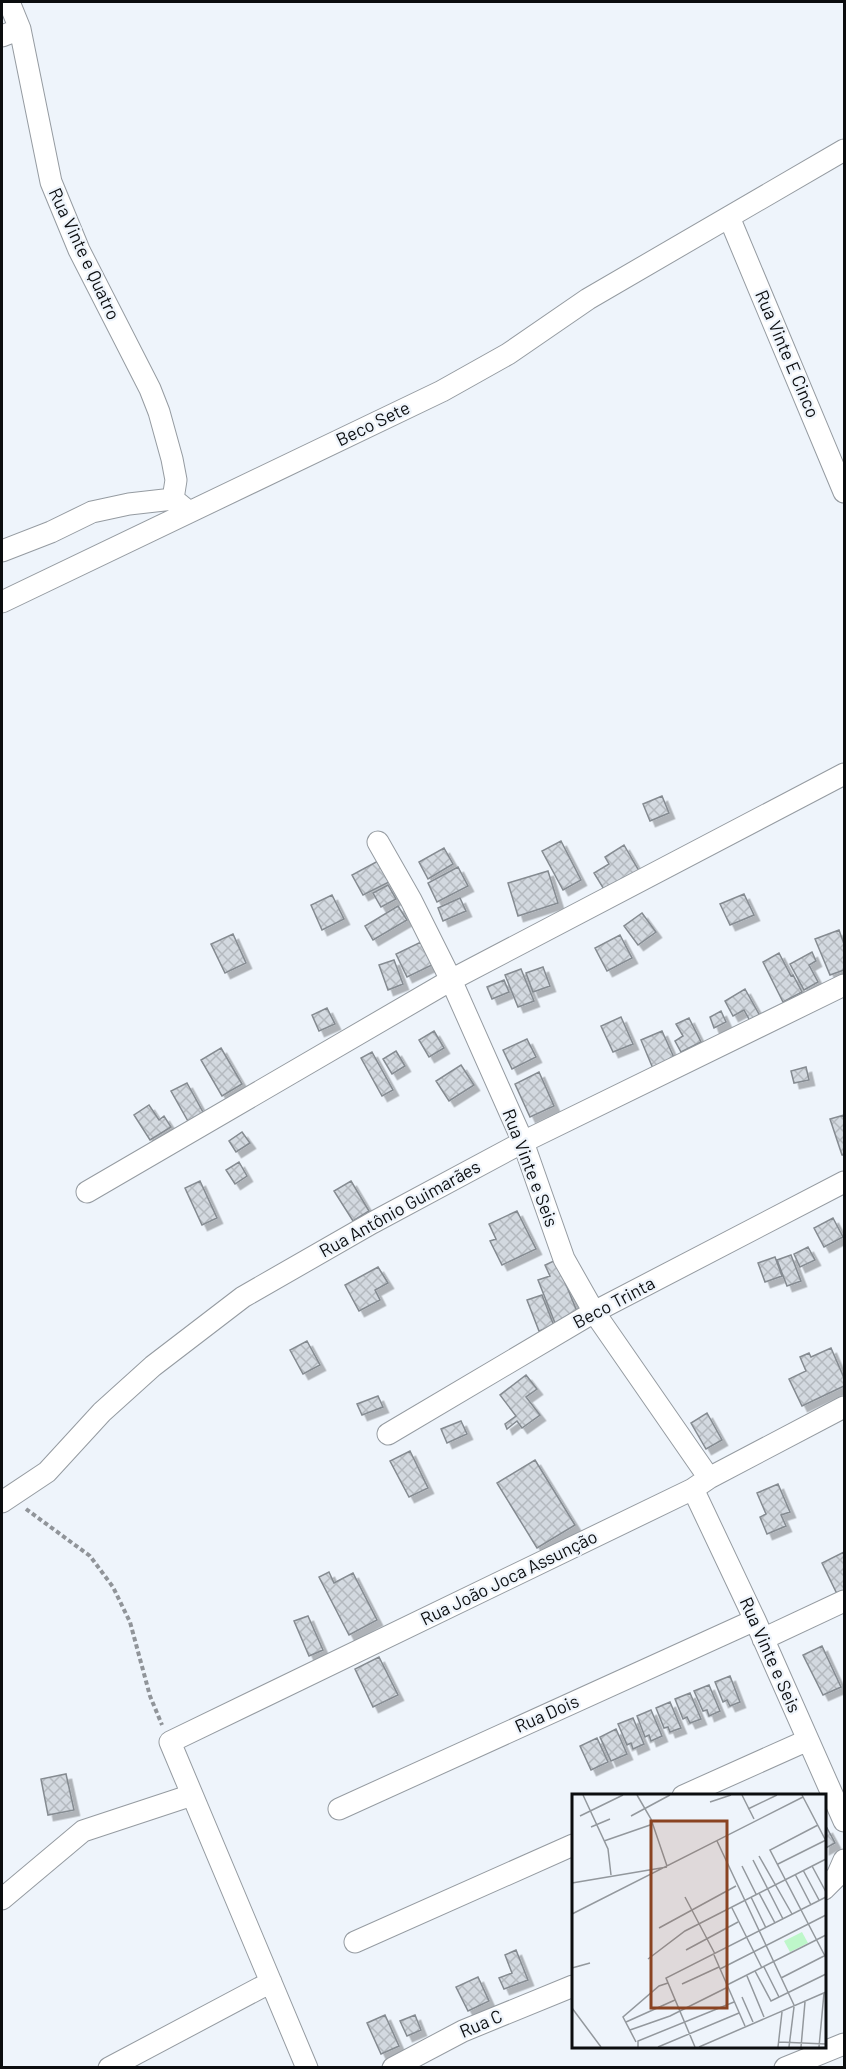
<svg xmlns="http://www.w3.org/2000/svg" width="846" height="2069" font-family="Barlow,sans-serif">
	<defs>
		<pattern id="building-cross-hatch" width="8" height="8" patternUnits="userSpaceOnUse" patternTransform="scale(1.5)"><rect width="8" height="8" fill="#d3d9e0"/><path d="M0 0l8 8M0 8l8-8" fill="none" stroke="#b4b9bf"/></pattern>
		<filter id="shadow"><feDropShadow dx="5.5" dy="5.5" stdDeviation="0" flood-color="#0004"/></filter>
	</defs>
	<rect width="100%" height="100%" fill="#eef4fb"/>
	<path fill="url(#building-cross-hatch)" stroke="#858b91" stroke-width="1.5" filter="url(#shadow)" d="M662,796l7,17 -19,8 -7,-17z
		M561,841l20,39 -18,10 -21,-39z
		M624,845l15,26 -34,20 -11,-18 15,-9 -4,-7z
		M444,848l9,16 -25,15 -9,-17z
		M378,861l11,21 -26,13 -11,-20z
		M458,867l10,19 -31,16 -9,-19z
		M548,871l10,32 -40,13 -10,-33z
		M388,885l8,14 -15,8 -8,-14z
		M744,894l10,21 -24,10 -10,-21z
		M332,895l12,24 -22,11 -11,-25z
		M460,898l6,13 -23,10 -5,-13z
		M398,906l9,14 -34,20 -8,-14z
		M642,913l14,19 -18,13 -14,-19z
		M839,930l5,14v26l-14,5 -15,-36z
		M233,934l13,29 -21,10 -14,-29z
		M620,935l12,23 -25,13 -12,-23z
		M421,942l11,23 -25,12 -11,-23z
		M812,952l4,9 -7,4 9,17 -14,8 -14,-26z
		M779,953l12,23 2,-1 9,17 -19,10 -20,-40z
		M394,960l9,24 -15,6 -9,-25z
		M543,967l7,19 -17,6 -7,-19z
		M521,969l13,32 -16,6 -13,-32z
		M504,980l5,12 -17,7 -5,-12z
		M745,989l15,27 -10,5 -6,-11 -11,6 -8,-15z
		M327,1008l8,16 -16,7 -7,-16z
		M721,1011l5,11 -12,6 -4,-11z
		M621,1017l12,27 -20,8 -12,-26z
		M689,1018l12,24 -20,10 -6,-11 8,-5 -7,-12z
		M434,1031l10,17 -15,9 -10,-17z
		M662,1031l14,31 -22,9 -13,-31z
		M527,1039l9,18 -24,12 -9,-19z
		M221,1048l21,36 -20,12 -21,-36z
		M396,1051l9,15 -13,8 -9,-15z
		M372,1052l21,38 -11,6 -21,-38z
		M461,1065l13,20 -25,16 -13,-20z
		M806,1067l3,13 -15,3 -3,-12z
		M539,1072l15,34 -24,11 -15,-33z
		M187,1083l17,31 -15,9 -18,-32z
		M149,1105l10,15 5,-4 7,11 -21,13 -16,-25z
		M844,1115v40h-2l-12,-36z
		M242,1132l8,11 -14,9 -7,-11z
		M239,1162l8,14 -12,8 -9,-14z
		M200,1181l17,37 -15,7 -17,-37z
		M351,1181l18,30 -16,10 -19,-30z
		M517,1211l19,38 -34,16 -12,-24 6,-2 -7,-15z
		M833,1218l10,19 -19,10 -10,-19z
		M808,1247l7,13 -15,7 -6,-13z
		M791,1255l10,26 -14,5 -10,-26z
		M775,1257l7,19 -17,6 -7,-19z
		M556,1260l22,54 -23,9 -17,-43 12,-4 -5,-11z
		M378,1267l10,16 -13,7 5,10 -21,11 -14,-26z
		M542,1295l12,31 -15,5 -12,-31z
		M307,1341l13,24 -17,9 -13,-24z
		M831,1348l13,30v8l-42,20 -13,-27 17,-8 -6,-14 9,-4 2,4z
		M526,1375l11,14 -11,8 14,18 -18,13 -5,-7 -10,8 -2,-5 11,-8 -16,-21z
		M378,1396l5,11 -21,8 -5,-11z
		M707,1413l15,27 -16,9 -15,-26z
		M461,1421l6,13 -20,9 -6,-14z
		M410,1451l18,37 -19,9 -19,-36z
		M535,1460l40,65 -38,23 -40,-65z
		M778,1484l12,28 -9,3 5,11 -19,8 -7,-17 6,-3 -9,-21z
		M844,1552v41l-6,3 -16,-33z
		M329,1572l5,11 19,-10 24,47 -28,15 -30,-58z
		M308,1616l15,34 -14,6 -15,-35z
		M822,1646l19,41 -18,8 -20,-40z
		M379,1657l19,38 -25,12 -18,-38z
		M730,1676l10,26 -10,4 -3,-6 -4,2 -8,-20z
		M709,1685l11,26 -11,5 -2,-6 -4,1 -9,-20z
		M690,1693l11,26 -11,4 -3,-6 -4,2 -8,-20z
		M670,1702l11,26 -11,4 -2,-5 -4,1 -8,-20z
		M651,1710l11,26 -11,5 -2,-6 -4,2 -8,-21z
		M633,1718l11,26 -11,5 -2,-6 -4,2 -9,-21z
		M616,1729l11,25 -16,7 -11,-24z
		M597,1738l11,24 -17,8 -11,-24z
		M66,1774l8,36 -26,5 -7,-36z
		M827,1828l8,15 -11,6v-19z
		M516,1950l12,30 -24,9 -5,-11 13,-5 -7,-18z
		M478,1977l11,24 -21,10 -12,-24z
		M385,2015l14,31 -18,8 -14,-31z
		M415,2015l6,15 -14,6 -7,-15z"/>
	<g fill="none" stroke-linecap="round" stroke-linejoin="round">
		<g stroke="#959ba1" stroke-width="23">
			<path id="minor" d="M9,2l11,27 31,153 28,68 71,139 9,23 13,47 4,21 -3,19
				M2,36l18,-7
				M729,217l115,275
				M2,551l49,-19 41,-20 37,-8 44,-5 11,9
				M2,602l440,-211 66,-37 80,-55 256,-149
				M378,842l33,58 40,80 72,162 41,117 30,53 115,166
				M87,1192l364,-212 393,-206
				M388,1434l206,-122 250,-130
				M693,1489l62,131 89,201
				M2,1502l45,-30 55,-60 51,-46 90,-69 129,-74 151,-81 321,-157
				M763,1639l81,-38
				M683,1796l125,-56
				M339,1809l416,-189
				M824,1889l13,-13 7,-16
				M2,1899l81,-68 109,-36
				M355,1942l218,-97
				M109,2068l162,-86
				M307,2068l-137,-326 523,-253 16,-11 135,-71
				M393,2068l70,-37 110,-45
				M785,2068l59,-24"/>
		</g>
		<path stroke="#909499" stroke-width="4" stroke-dasharray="4.5 3" stroke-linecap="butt" d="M26,1509l64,47 23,31 17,35 20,74 12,29"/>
		<use href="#minor" stroke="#fff" stroke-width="21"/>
	</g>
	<g text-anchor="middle" stroke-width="4.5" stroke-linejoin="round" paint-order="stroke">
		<g font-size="18" fill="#0b0d0f" stroke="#eef4fb">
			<text transform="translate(84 254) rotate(65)" y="6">Rua Vinte e Quatro</text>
			<text transform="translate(787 354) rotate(67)" y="6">Rua Vinte E Cinco</text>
			<text transform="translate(373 424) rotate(-26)" y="6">Beco Sete</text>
			<text transform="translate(530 1168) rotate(69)" y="6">Rua Vinte e Seis</text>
			<text transform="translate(400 1209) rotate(-29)" y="6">Rua Antônio Guimarães</text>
			<text transform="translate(614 1303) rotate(-28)" y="6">Beco Trinta</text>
			<text transform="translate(509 1578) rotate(-26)" y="6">Rua João Joca Assunção</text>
			<text transform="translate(770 1655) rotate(66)" y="6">Rua Vinte e Seis</text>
			<text transform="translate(547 1714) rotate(-24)" y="6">Rua Dois</text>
			<text transform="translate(481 2024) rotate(-23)" y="6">Rua C</text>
		</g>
	</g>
	<g transform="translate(572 1794)">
		<rect width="254" height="254" fill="#eef4fb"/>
		<path d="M230,138l6,11 -18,9 -6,-11z" fill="#bef7ca"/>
		<path fill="none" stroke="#93989d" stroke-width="1.5" d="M11,1l25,54 3,26M65,1l14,24 16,47M170,1l12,24M230,1l24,46M138,8l21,-7M176,15l29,-14M8,22l43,-21M59,22l39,-21M246,31l-48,25 56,108M19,33l19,-8M32,47l49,-17M145,47l77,164M187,62l33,58M181,66l30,59M206,70l48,-24M170,72l14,28M240,72l14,26M231,76l16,30M223,80l16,31M0,89l95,-16M187,99l16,30M113,103l30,57M179,103l15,31M160,114l30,60M0,120l231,-117M87,134l77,-42M114,156l52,-28M142,161l31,71M76,165l37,-28 141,-72M192,173l15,30M0,174l18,-5M148,175l106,-54M183,177l16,30 55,-27M175,182l17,41M209,184l43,-22M110,190l37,-17M155,191l99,-50M170,203l11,25M0,214l29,39M54,228l49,-22M58,236l40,-14 58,-29M64,248l-13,-25 36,-31 9,-3M207,248l47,2M66,253v-6l96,-39M86,253l81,-34M123,253l-29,-69 160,-81M127,253l127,-55M206,253l4,-35M217,253l5,-40M229,253l4,-45M247,253l5,-54"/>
		<path fill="#8a4321" fill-opacity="0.15" stroke="#8a4321" stroke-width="3" d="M79,27h76v187h-76z"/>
		<rect width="254" height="254" fill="none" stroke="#0b0d0f" stroke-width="3"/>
	</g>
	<rect width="846" height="2069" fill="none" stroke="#0b0d0f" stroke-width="6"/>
</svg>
